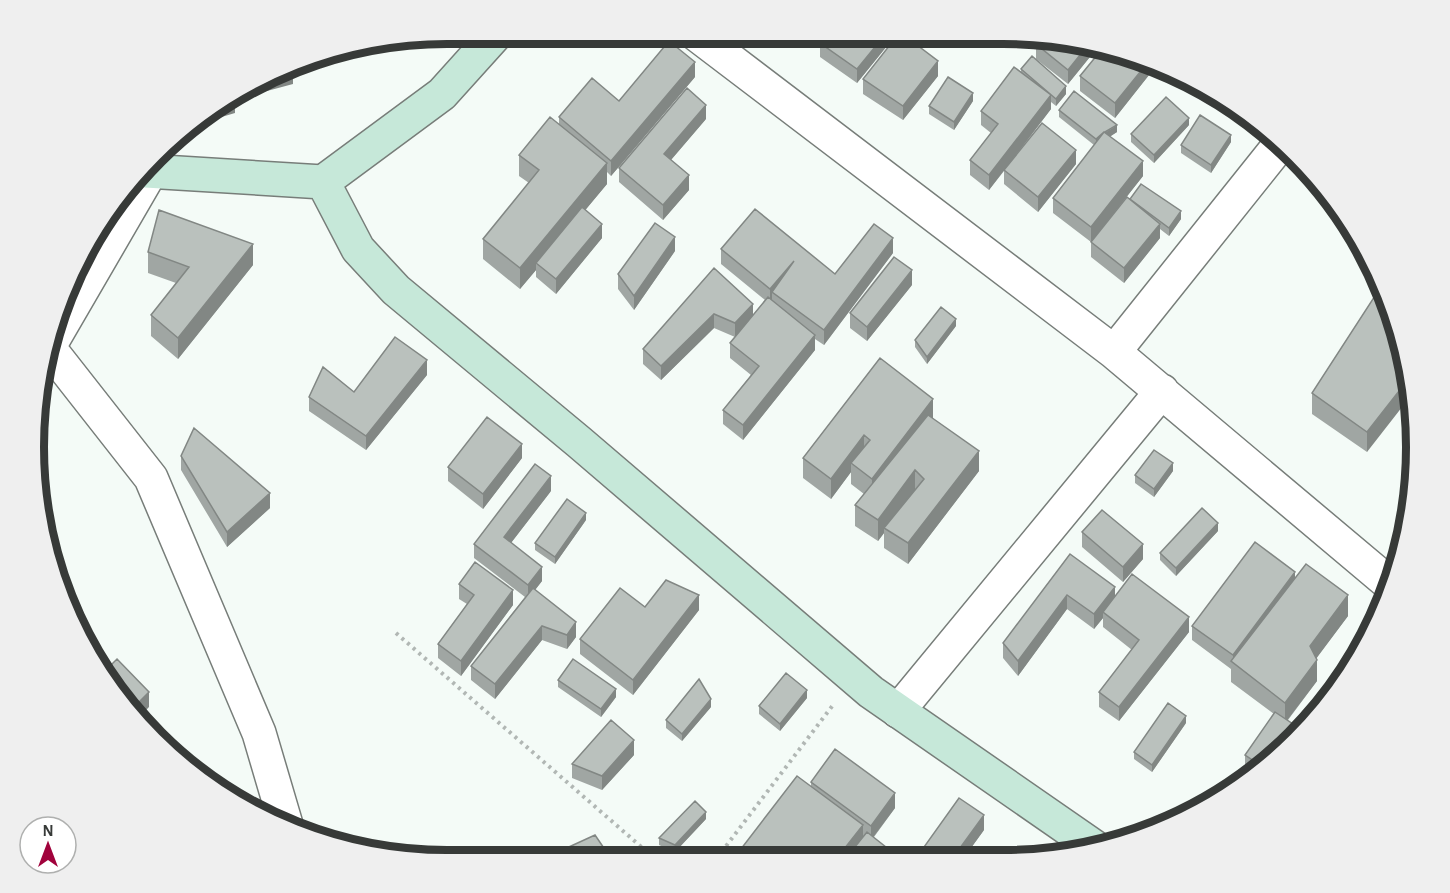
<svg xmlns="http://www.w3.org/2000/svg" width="1450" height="893" font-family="'Alegreya Sans',sans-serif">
	<rect width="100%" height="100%" fill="#f4fbf7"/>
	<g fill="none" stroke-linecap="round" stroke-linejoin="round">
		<g stroke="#777d79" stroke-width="36">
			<path id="street" d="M696,34l418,318 167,-209
				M50,345l101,-174
				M49,348l102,130 108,255 28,95
				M1114,352l277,233
				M898,711l264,-320"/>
		</g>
		<g stroke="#777d79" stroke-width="36">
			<path id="secondary" d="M146,171l177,11 119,-88 55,-61
				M323,182l35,67 38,41 183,152 292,250 225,156"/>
		</g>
		<path stroke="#b1b7b4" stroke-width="4" stroke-dasharray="3 4.5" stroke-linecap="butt" d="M396,633l258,225
			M717,858l116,-153"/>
		<use href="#street" stroke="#fff" stroke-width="33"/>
		<use href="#secondary" stroke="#c6e8d9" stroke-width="33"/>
	</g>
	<path fill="#a0a6a3" d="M809,35h14l-5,7z
		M891,36v5l-34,42 -37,-26v-14z
		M1013,36h20l-7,10z
		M1057,36l41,11 -30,37 -32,-25v-15z
		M1021,69l45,25 -10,12 -5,-4v7l-37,49 62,6 -38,48 -34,-28v-13l-15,19 -19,-15v-15l21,-27 -10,-8v-14l40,-39z
		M1149,75l-34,43 -35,-27v-15z
		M938,76l-35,44 -40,-26v-15z
		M695,77l-84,99 -4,-4v12l-22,26 17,28 -46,56 -20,-17v-7l-16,19 -37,-30v-20l46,-56 -10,-7v-21l40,-31v-7l60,-16z
		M973,101l-19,29 -25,-16v-8z
		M1059,110l58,22 -7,4 33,40 -52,66 -38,-29v-15l41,-53 -35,-28z
		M706,119l-35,41 18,30 -26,30 -44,-38v-14z
		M1189,125l-35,38 -23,-21v-8z
		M1231,142l-20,31 -30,-20v-8z
		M1317,178l10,14 -10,-5z
		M1130,199l51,20 -12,17 -9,-7v9l-36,45 -33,-26v-15z
		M721,249l114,25 58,-21 -69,92 -9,-6v11l-72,90 -20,-16v-14l28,-35 -21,-17v-15l5,-6 -21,-9 -53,52 -18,-16v-15l71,-81 39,47 12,-15 -44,-36z
		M675,251l-41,59 -16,-21v-15z
		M148,252l105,13 -75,94 -27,-23v-21l25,-32 -28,-10z
		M1375,270l20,43 -28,139 -55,-38v-21l68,-105 -5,-3z
		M912,285l-45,56 -17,-13v-15z
		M956,326l-29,38 -12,-17v-7z
		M880,358l99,113 -71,93 -24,-16v-15l-6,8 -23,-15v-21l9,-11 -13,-10v-12l-20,27 -28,-21v-20z
		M427,375l-61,75 -57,-39v-14l45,-5z
		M181,456l89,52 -43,39 -46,-77z
		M522,458l-39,51 -35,-28v-14z
		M1173,471l-19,26 -19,-14v-8z
		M551,491l-40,52 31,38 -7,9 41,47 -9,12 -25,-9 -47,59 -24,-19v-14l54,-69 -51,-39v-14z
		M586,520l-31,44 -20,-14v-7z
		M1218,531l-42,45 -16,-16v-7z
		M1082,532l61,27 -20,23 -41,-35z
		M1070,554l45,42 74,36 -70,89 -20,-14v-15l33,-42 -29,-23v-9l-9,11 -27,-20 -49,67 -15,-18v-15z
		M1295,578l53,38 -32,42 1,23 -29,39 -12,37 -24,17 -7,-5v-14l29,-41 -43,-32v-13l-39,-29v-14z
		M459,584l54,21 -52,71 -23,-18v-14l29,-40 -8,-5z
		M645,607l54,3 -66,85 -53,-41v-15z
		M558,680l58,17 -15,20 -43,-30z
		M807,698l-27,33 -21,-17v-8z
		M711,707l-29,34 -16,-13v-8z
		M1186,723l-34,49 -18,-13v-7z
		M634,755l-32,35 -30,-12v-14z
		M811,782l84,26 -21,29 -140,21 77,-72z
		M706,819l-31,33 -16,-7v-7z
		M984,830l-21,29h-44v-5z"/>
	<path fill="#828784" d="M818,35h5l-5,7z
		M884,36h7v5l-34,42v-14z
		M1026,36h7l-7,10z
		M1088,45l10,2 -30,37v-14z
		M938,61v15l-35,44v-14z
		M1149,61v14l-34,43v-15z
		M695,62v15l-84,99v-15z
		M293,69v15l-56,15v-3l43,-23z
		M1066,86v8l-10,12v-7z
		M973,93v8l-19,29v-8z
		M1051,95v14l-62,81v-15z
		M235,105v8l-47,14 7,-9 5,-2z
		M706,105v14l-42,49v-14z
		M1189,118v7l-35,38v-8z
		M1117,125v7l-21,14v-7z
		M1231,135v7l-20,31v-8z
		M1076,150v14l-38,48v-15z
		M1143,161v15l-52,66v-15z
		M607,163v21l-68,82 -3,-3v7l-16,19v-21z
		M689,175v15l-26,30v-15z
		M1181,211v8l-12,17v-8z
		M602,224v14l-46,56v-15z
		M1160,224v14l-36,45v-15z
		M675,237v14l-41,59v-14z
		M893,238v15l-69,92v-15z
		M253,244v21l-75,94v-21z
		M794,261l-22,31v9l-2,3v-15z
		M912,270v15l-45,56v-14z
		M753,304v14l-18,19v-14z
		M714,314v14l-53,52v-14z
		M956,319v7l-29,38v-7z
		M815,335v15l-72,90v-15z
		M427,360v15l-61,75v-14z
		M1410,377l3,16 -46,59v-20z
		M933,399v20l-61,80v-20z
		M864,435v21l-13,7v9l-20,27v-20z
		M522,444v14l-39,51v-15z
		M979,451v20l-71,93v-21z
		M1173,463v8l-19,26v-8z
		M915,470v21l-31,37v5l-6,8v-21z
		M551,476v15l-47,61v-15z
		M270,493v15l-43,39v-15z
		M586,513v7l-31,44v-7z
		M1218,523v8l-42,45v-8z
		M1143,544v15l-20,23v-15z
		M542,567v14l-14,18v-14z
		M1295,572v15l-62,75v-7z
		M1115,587v15l-12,10v6l-9,11v-15z
		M513,590v15l-52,71v-15z
		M699,595v15l-66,85v-15z
		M1067,595v14l-49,67v-15z
		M1348,595v21l-38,51v-21z
		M1189,617v15l-70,89v-14z
		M576,622v15l-9,12v-14z
		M542,626v14l-47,59v-15z
		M1317,660v21l-32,42v-20z
		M616,689v8l-15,20v-8z
		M807,690v8l-27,33v-7z
		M149,692v15l-9,9 -7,-8z
		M711,699v8l-29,34v-7z
		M1186,716v7l-34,49v-7z
		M634,740v15l-32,35v-14z
		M895,793v15l-24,32v-14z
		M706,812v7l-31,33v-7z
		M984,815v15l-21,29h-11z
		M863,825v21l-10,12h-16z"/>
	<path fill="#bac1bd" stroke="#828784" stroke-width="1.5" d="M826,35l58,1 -27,33 -37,-26z
		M897,36h8l33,25 -35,45 -40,-27z
		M1042,36h15l31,9 -20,25 -32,-26z
		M669,41l26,21 -84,99 -52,-44 33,-39 27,23z
		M1102,49l47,12 -34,42 -35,-27z
		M1032,56l34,30 -10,13 -35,-30z
		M292,66l1,3 -13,4z
		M1014,67l37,28 -62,80 -19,-15 28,-36 -17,-13z
		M948,77l25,16 -19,29 -25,-16z
		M687,88l19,17 -42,49 25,21 -26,30 -44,-37z
		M1074,91l43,34 -12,7h-1l-8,7 -37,-29z
		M1166,97l23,21 -35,37 -23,-21z
		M233,98l2,7 -35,11z
		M1200,115l31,20 -20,30 -30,-20z
		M550,117l57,46 -87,105 -37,-29 56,-69 -20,-15z
		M1042,123l34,27 -38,47 -34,-27z
		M1104,132l39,29 -52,66 -38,-29z
		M1141,184l40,27 -12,17 -39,-29z
		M1127,197l33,27 -36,44 -33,-26z
		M582,207l20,17 -46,55 -20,-16z
		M755,209l80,65 39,-50 19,14 -69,92 -52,-38 22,-31 -24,28 -49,-40z
		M159,210l94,34 -75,94 -27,-23 38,-48 -41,-15z
		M655,223l20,14 -41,59 -16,-22z
		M894,257l18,13 -45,57 -17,-14z
		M714,268l39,36 -18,19 -21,-9 -53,52 -18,-17z
		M1382,285l13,28 15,64 -43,55 -55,-39z
		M768,297l47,38 -72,90 -20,-15 36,-44 -29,-23z
		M941,307l15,12 -29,38 -12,-17z
		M395,337l32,23 -61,76 -57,-39 14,-30 31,25z
		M880,358l53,41 -61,80 -21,-16 19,-23 -6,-5 -33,44 -28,-21z
		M928,415l51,36 -71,92 -24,-15 40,-49 -9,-9 -37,50 -23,-15z
		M487,417l35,27 -39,50 -35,-27z
		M194,428l76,65 -43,39 -46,-76z
		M1154,450l19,13 -19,26 -19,-14z
		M535,464l16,12 -47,61 38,30 -14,18 -54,-41z
		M567,499l19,14 -31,44 -20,-14z
		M1202,508l16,15 -42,45 -16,-15z
		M1102,510l41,34 -20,23 -41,-35z
		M1255,542l40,30 -62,83 -41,-29z
		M1070,554l45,33 -21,27 -27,-19 -49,66 -15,-18z
		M475,562l38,28 -52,71 -23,-17 36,-49 -15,-11z
		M1306,564l42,31 -38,51 7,14 -32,43 -54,-42z
		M1132,574l57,43 -70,90 -20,-15 40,-52 -36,-28z
		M666,580l33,15 -66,85 -53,-41 40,-51 25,19z
		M533,588l43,34 -9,13 -25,-9 -47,58 -24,-18z
		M117,659l32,33 -16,16 -31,-34z
		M573,659l43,30 -15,20 -43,-29z
		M786,673l21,17 -27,34 -21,-18z
		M699,679l12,20 -29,35 -16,-14z
		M1168,703l18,13 -34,49 -18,-13z
		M1275,712l27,18 -26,27 -13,10 -18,-12z
		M611,720l23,20 -32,36 -30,-12z
		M835,749l60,44 -24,33 -60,-44z
		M797,776l66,49 -26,33h-103z
		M959,798l25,17 -32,44h-27l-6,-5z
		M695,801l11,11 -31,33 -16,-7z
		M867,832l34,27 -55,-1z
		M595,835l15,22h-63z"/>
	<path d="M0 0H1450V893H0ZM447 44H1003A403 403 0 0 1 1406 447V447A403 403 0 0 1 1003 850H447A403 403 0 0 1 44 447V447A403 403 0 0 1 447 44Z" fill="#efefef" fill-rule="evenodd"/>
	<path fill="none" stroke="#373a38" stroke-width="8" d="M447 44H1003A403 403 0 0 1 1406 447V447A403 403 0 0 1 1003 850H447A403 403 0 0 1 44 447V447A403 403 0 0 1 447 44Z"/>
	<g transform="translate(48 845)"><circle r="28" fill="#ffffff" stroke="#afb0af" stroke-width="1.5"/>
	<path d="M0-4.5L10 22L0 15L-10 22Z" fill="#a1023c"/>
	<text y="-9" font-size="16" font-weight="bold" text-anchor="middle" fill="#373a38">N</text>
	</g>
</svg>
